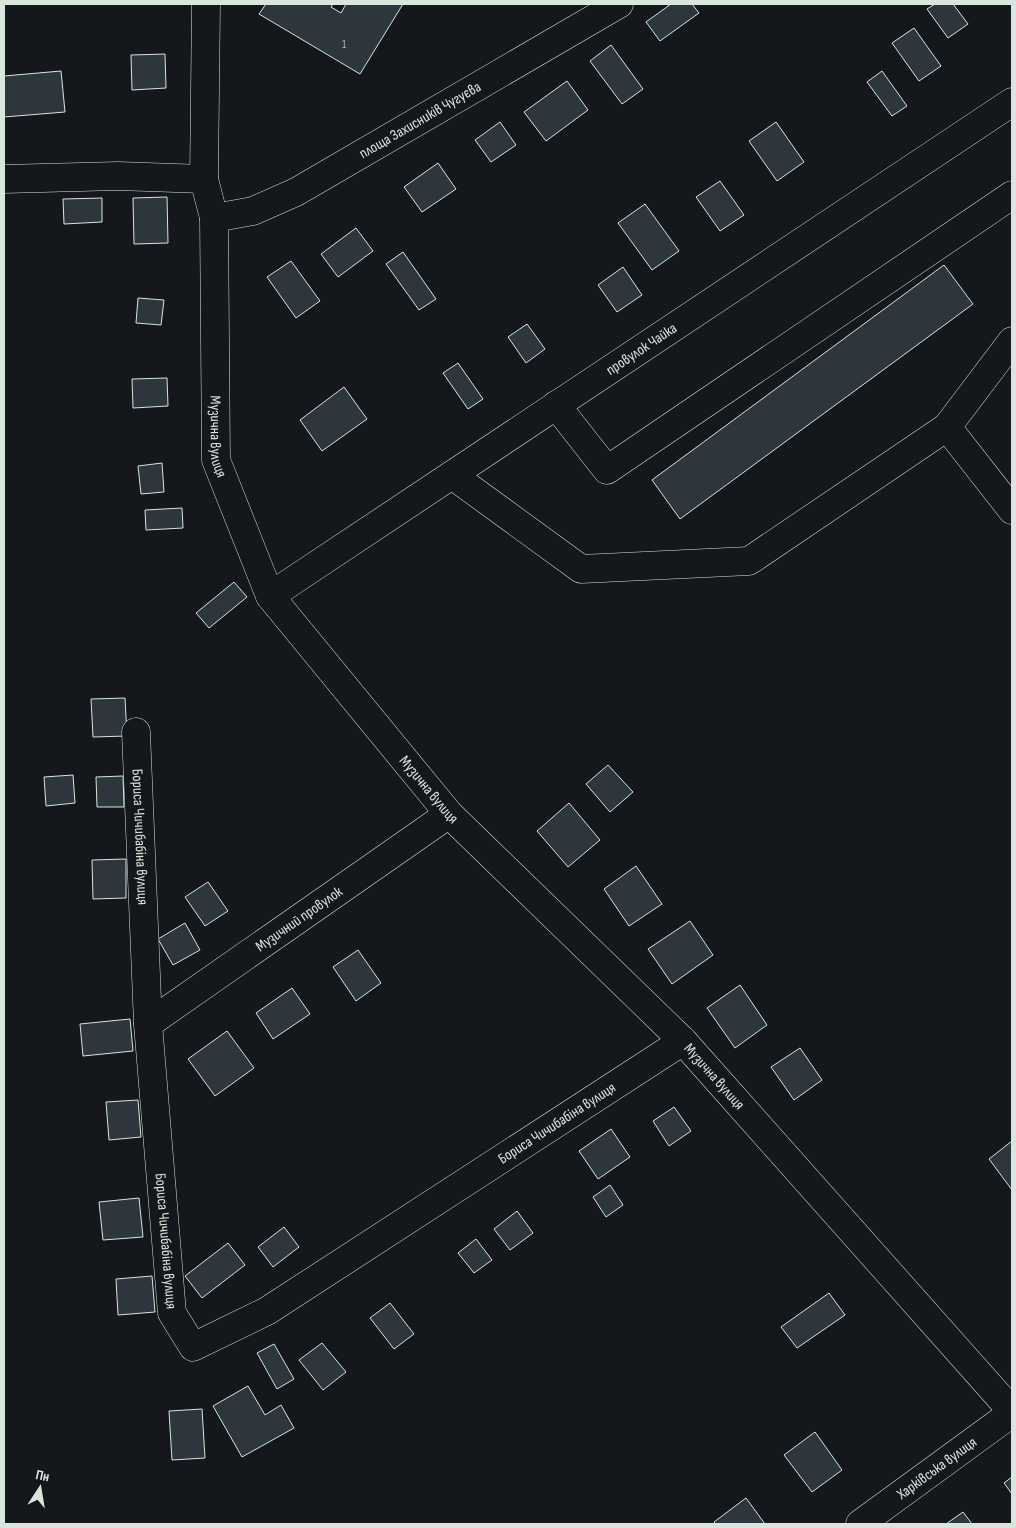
<svg xmlns="http://www.w3.org/2000/svg" width="1016" height="1528" font-family="'Sofia Sans Condensed',sans-serif">
	<rect width="100%" height="100%" fill="#14181c"/>
	<path fill="#2c363c" stroke="#d8e6dc" d="M266,4h67l-2,3 10,6 5,-9h57l-43,70 -101,-60z
		M671,4h21l7,9 -39,28 -14,-19z
		M935,4h18l15,20 -20,14 -21,-29z
		M914,28l27,38 -22,15 -27,-38z
		M611,45l32,44 -21,15 -32,-43z
		M165,54l1,34 -34,2 -1,-35z
		M61,71l4,41 -61,5v-41z
		M882,71l25,35 -15,10 -25,-34z
		M567,81l21,29 -42,31 -22,-29z
		M500,122l16,23 -25,17 -16,-22z
		M776,122l28,40 -27,19 -28,-40z
		M438,163l18,26 -34,23 -18,-25z
		M720,181l24,34 -24,16 -24,-34z
		M167,197l1,46 -34,1 -1,-46z
		M102,198v24l-38,2 -1,-25z
		M645,204l34,47 -27,19 -34,-47z
		M356,228l17,23 -35,26 -17,-23z
		M403,252l33,47 -17,11 -33,-46z
		M291,261l29,40 -24,17 -29,-41z
		M944,265l29,39 -293,215 -28,-39z
		M623,267l19,28 -25,17 -19,-27z
		M138,298l26,2 -3,25 -25,-2z
		M527,324l18,25 -19,14 -18,-26z
		M458,363l25,36 -15,10 -25,-36z
		M167,378l1,28 -35,2 -1,-29z
		M344,387l23,32 -45,32 -22,-31z
		M162,463l2,29 -23,2 -3,-28z
		M182,508l1,20 -37,2 -1,-20z
		M234,582l13,15 -38,31 -13,-15z
		M125,698l2,38 -34,1 -2,-38z
		M608,765l25,27 -23,20 -24,-28z
		M73,775l2,28 -29,3 -2,-29z
		M123,776l1,31h-27l-1,-30z
		M569,803l31,37 -32,27 -31,-36z
		M126,859v39l-33,1 -1,-39z
		M636,866l26,38 -33,22 -25,-37z
		M208,882l20,29 -23,15 -20,-29z
		M690,921l23,34 -41,29 -24,-35z
		M185,923l15,27 -27,15 -15,-26z
		M358,950l23,33 -25,18 -23,-34z
		M740,985l27,40 -32,23 -28,-40z
		M292,988l18,26 -37,25 -17,-26z
		M130,1019l3,32 -50,5 -3,-32z
		M227,1031l27,37 -39,28 -27,-37z
		M800,1048l22,32 -28,20 -23,-33z
		M138,1100l3,37 -32,3 -3,-38z
		M674,1107l17,24 -22,15 -16,-25z
		M611,1129l19,28 -32,22 -19,-28z
		M1012,1141v49l-23,-31z
		M610,1185l13,20 -17,12 -13,-20z
		M139,1198l4,39 -40,3 -4,-38z
		M517,1211l16,22 -23,17 -16,-21z
		M284,1227l15,20 -26,20 -15,-20z
		M476,1239l16,21 -18,13 -16,-20z
		M228,1243l17,22 -43,33 -17,-22z
		M152,1276l3,36 -37,3 -2,-36z
		M829,1293l16,22 -48,33 -16,-21z
		M390,1303l24,31 -20,15 -24,-31z
		M322,1343l24,29 -23,18 -24,-30z
		M274,1344l20,35 -17,10 -20,-36z
		M248,1386l17,29 16,-10 13,23 -52,29 -29,-51z
		M202,1409l3,49 -33,2 -3,-49z
		M815,1432l27,38 -30,22 -28,-37z
		M1012,1477v17l-8,-11z
		M746,1498l19,26h-49l-2,-2z
		M963,1512l9,12h-26z"/>
	<g fill="none" stroke-linecap="round" stroke-linejoin="round">
		<g stroke="#d8e6dc" stroke-width="29">
			<g id="minor">
				<path id="s1" d="M206,4l-2,175 10,39 2,242 54,136 179,218 234,227 329,370"/>
				<path d="M4,179l114,-3 86,3"/>
				<path id="s2" d="M214,218l39,-7 43,-19 323,-188"/>
				<path d="M556,405l51,65 405,-275"/>
				<path d="M947,427l65,-86"/>
				<path d="M452,475l129,94 168,-8 198,-134 65,83"/>
				<path id="s3" d="M270,596l742,-494"/>
				<path id="s4" d="M136,732l12,292 24,289 21,34 74,-36 416,-270"/>
				<path id="s5" d="M148,1024l301,-210"/>
				<path id="s6" d="M860,1524l152,-111"/>
			</g>
		</g>
		<use href="#minor" stroke="#14181c" stroke-width="28"/>
	</g>
	<g text-anchor="middle" stroke-width="4" stroke-linejoin="round" paint-order="stroke">
		<g font-size="12" fill="#adbab4">
			<text x="344" y="48">1</text>
		</g>
		<g font-size="15" fill="#d8e6dc" stroke="#14181c">
			<text dy="5" stroke="none"><textPath href="#s2" startOffset="230">площа Захисників Чугуєва</textPath></text>
			<text dy="5" stroke="none"><textPath href="#s3" startOffset="446">провулок Чайка</textPath></text>
			<text dy="5" stroke="none"><textPath href="#s1" startOffset="434">Музична вулиця</textPath></text>
			<text dy="5" stroke="none"><textPath href="#s1" startOffset="854">Музична вулиця</textPath></text>
			<text dy="5" stroke="none"><textPath href="#s4" startOffset="105">Бориса Чичибабіна вулиця</textPath></text>
			<text dy="5" stroke="none"><textPath href="#s5" startOffset="184">Музичний провулок</textPath></text>
			<text dy="5" stroke="none"><textPath href="#s1" startOffset="1259">Музична вулиця</textPath></text>
			<text dy="5" stroke="none"><textPath href="#s4" startOffset="1050">Бориса Чичибабіна вулиця</textPath></text>
			<text dy="5" stroke="none"><textPath href="#s4" startOffset="510">Бориса Чичибабіна вулиця</textPath></text>
			<text dy="5" stroke="none"><textPath href="#s6" startOffset="95">Харківська вулиця</textPath></text>
		</g>
	</g>
	<rect width="1016" height="1528" fill="none" stroke="#d8e6dc" stroke-width="10"/>
	<g transform="translate(40 1488) rotate(12)" stroke="#14181c" stroke-width="4" paint-order="stroke">
	<path d="M0-4L9 19L0 12L-9 19Z" fill="#d8e6dc"/>
	<text y="-8" font-size="14" font-weight="bold" text-anchor="middle" fill="#d8e6dc">Пн</text>
	</g>
</svg>
